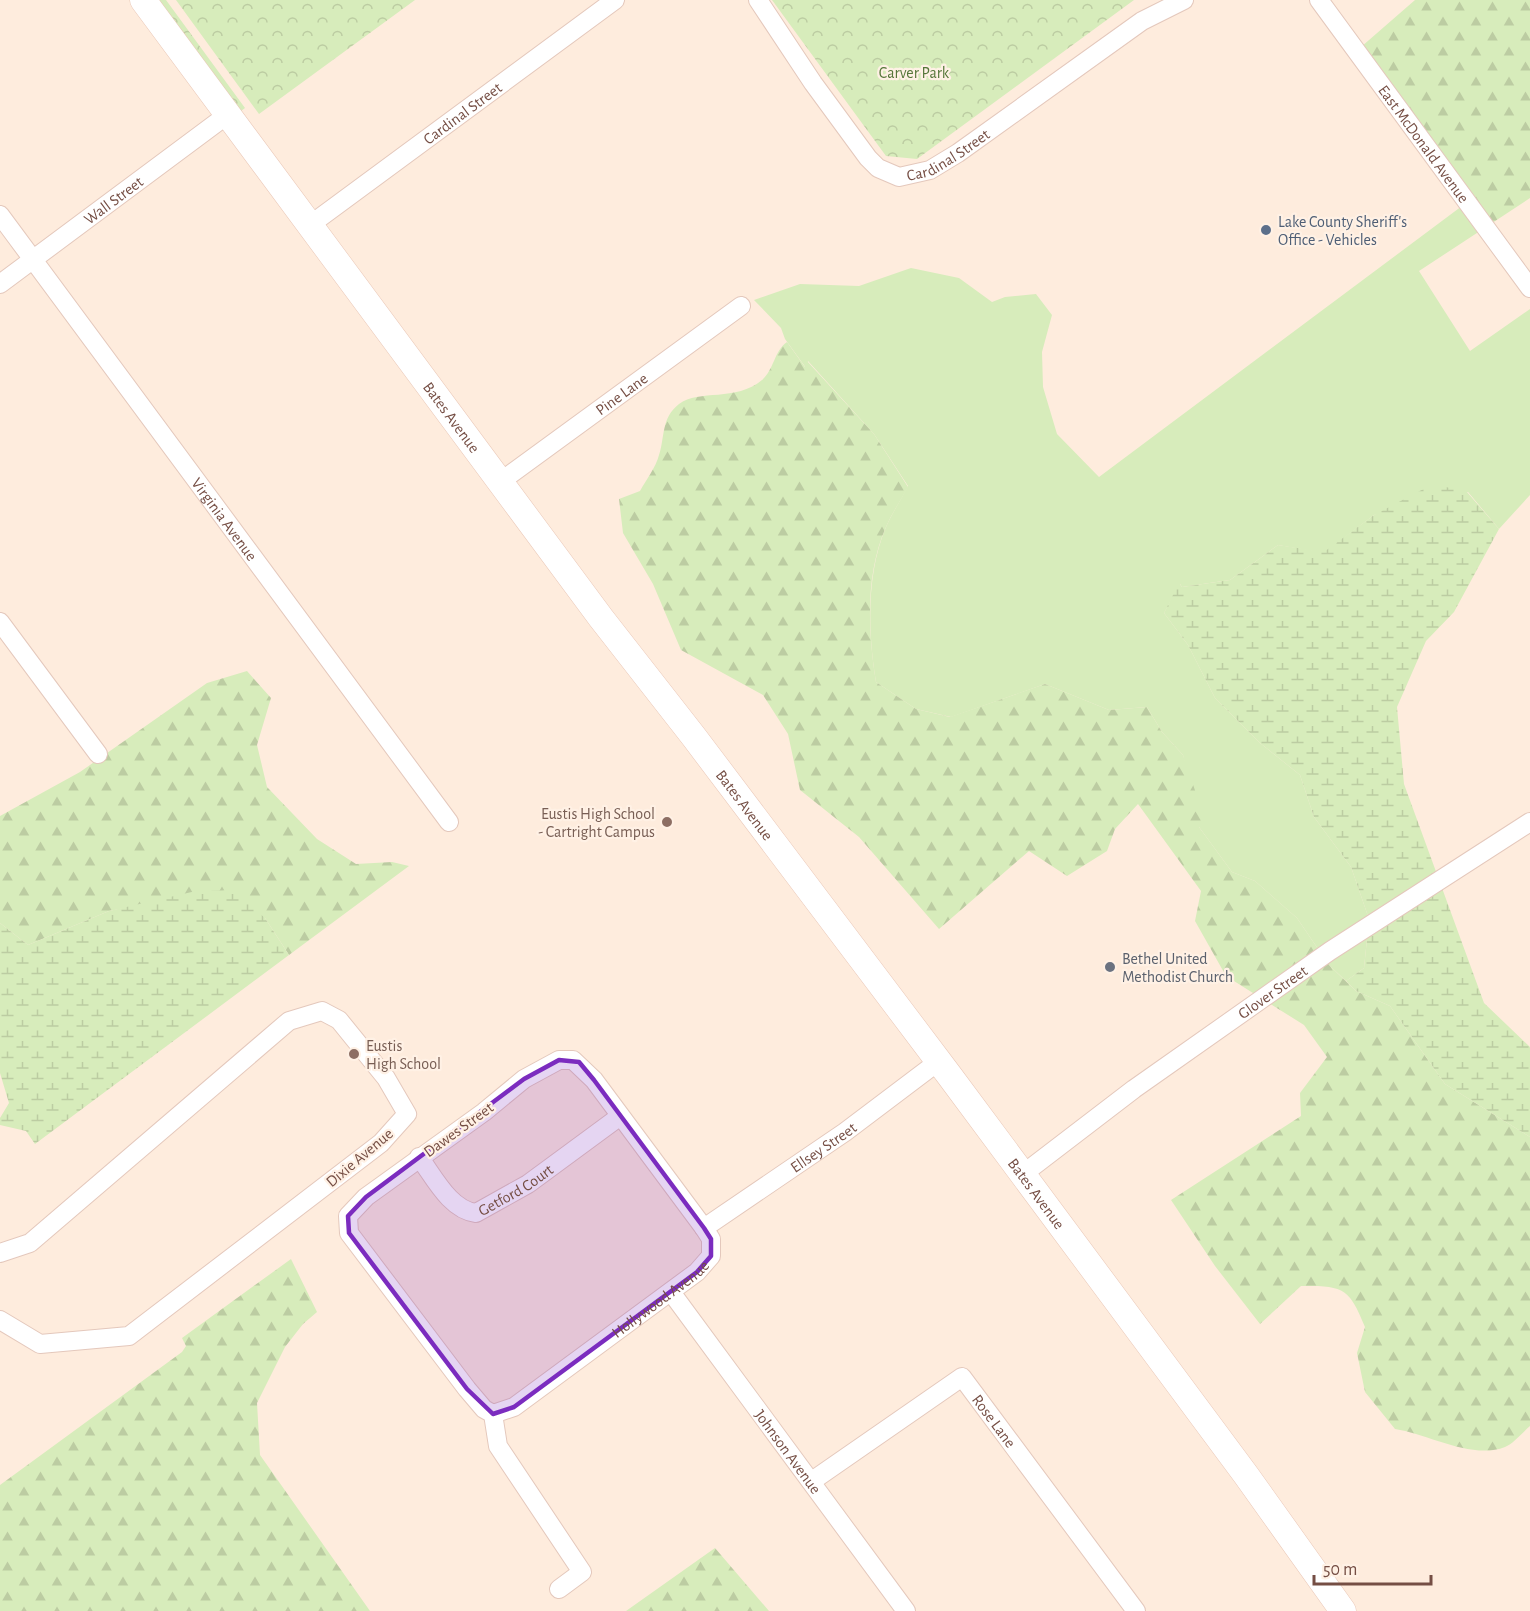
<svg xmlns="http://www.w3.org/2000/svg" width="1530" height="1611" font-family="'Alegreya Sans',sans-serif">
	<defs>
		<pattern id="forest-firs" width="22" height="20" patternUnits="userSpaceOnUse" patternTransform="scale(1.5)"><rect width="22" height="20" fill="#d7ecbb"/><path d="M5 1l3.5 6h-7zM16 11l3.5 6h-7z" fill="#bccca2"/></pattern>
		<pattern id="wetland-marsh" width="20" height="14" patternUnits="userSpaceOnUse" patternTransform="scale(1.5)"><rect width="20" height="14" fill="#d7ecbb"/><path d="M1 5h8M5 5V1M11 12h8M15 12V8" fill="none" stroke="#bccca2"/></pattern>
		<pattern id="park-crowns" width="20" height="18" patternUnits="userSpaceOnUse" patternTransform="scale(1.5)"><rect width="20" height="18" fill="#d7ecbb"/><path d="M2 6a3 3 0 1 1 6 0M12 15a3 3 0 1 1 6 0" fill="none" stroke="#bccca2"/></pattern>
	</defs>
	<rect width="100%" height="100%" fill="#feecdd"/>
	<path fill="#d7ecbb" d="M1462,206l18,25 -61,40 51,80 60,-42v186l-31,34 -31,-37 -94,23 -50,38 -46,-8 -48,35 -48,7 -2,-3 -16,29 24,32 27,53 45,45 40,32 14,42 37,50 18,52 -5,49 -18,13 -17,-16 -32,-47 -42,-37 -23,-9 -33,-45 -16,-72 -21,-23 -15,-25 -38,3 -64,-26 -94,33 -35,-8 -40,-27c-8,-49 -10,-108 10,-155 6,-14 15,-27 22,-41l-34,-52 -66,-73 -2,7 -21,-29 -4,-11 -27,-28 46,-16 59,2 52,-18 48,10 33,24 13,-5 31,-3 16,21 -10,37 1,35 14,47 42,43z"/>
	<path fill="url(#forest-firs)" d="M1415,0h115v198l-50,33 -119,-184z
		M787,342l18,25 2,-6 67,73 34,53c-7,13 -16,26 -22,40 -21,47 -18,106 -10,155l40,27 34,8 95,-33 64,26 38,-3 15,25 21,23 21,62 -5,10 33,45 23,9 42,37 32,47 27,26 34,15 55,78 85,53v289c-7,6 -17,18 -25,21 -33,13 -77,-13 -110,-18l-30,-37 -8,-39 8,-26c-16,-40 -22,-41 -64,-41l-41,38 -45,-58 -44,-66 130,-84 -1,-23 27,-36 -23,-32 -78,-49 -31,-55 6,-30 -63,-87 -23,25 -8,22 -40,25 -38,-25 -90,78 -80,-92 -59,-47 -12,-56 -25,-39 -82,-45 -28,-66 -30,-51 -4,-34 21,-8c6,-11 16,-24 19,-36 6,-19 2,-37 20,-51 20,-15 57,-2 83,-24 12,-10 12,-29 25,-38z
		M247,671l24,27 -14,47 10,42 50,52 39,25 36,-2 17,4 -120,89 -24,-37 -113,-15 -43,8 -81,34 -28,-22v-107l80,-44 127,-89z
		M291,1259l26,53 -14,12 -18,23 -28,56 3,52 110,156h-370v-126l182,-133 4,-6 -4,-8z
		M715,1548l54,63h-143z"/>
	<path fill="url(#wetland-marsh)" d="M1433,484l34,8 32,37 -45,83 -28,29 -29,66 7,77 80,219 46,44v90l-85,-53 -55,-78 -34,-15 -10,-10 18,-13 5,-49 -18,-52 -37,-50 -14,-42 -40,-32 -45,-45 -27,-53 -24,-32 15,-30 3,4 48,-7 48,-35 46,7 50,-37z
		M232,890l33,28 24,37 -254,189 -9,-13 -26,-6v-7l9,-15 -9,-30v-150l28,22 81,-34 87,-20z"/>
	<path fill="url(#park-crowns)" d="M154,0h12l79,108 -8,6z
		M176,0h239l-156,114z
		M772,0h362l-217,159 -31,-3z"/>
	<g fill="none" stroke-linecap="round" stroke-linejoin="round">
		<g stroke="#e4c8bc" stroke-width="20">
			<g id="street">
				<path id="s1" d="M758,0l55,83 55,75 10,10 21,9 31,-7 28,-17 184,-132 42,-21"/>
				<path id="s2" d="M1319,0l211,288"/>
				<path id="s3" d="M0,215l449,607"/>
				<path id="s4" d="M310,225l305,-225"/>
				<path id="s5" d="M0,284l227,-169"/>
				<path id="s6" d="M500,482l241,-176"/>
				<path d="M0,622l98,132"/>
				<path id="s7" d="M419,1157c15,20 31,53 57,56l52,-29 91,-67"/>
				<path id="s8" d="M1023,1174l111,-85 196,-138 200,-129"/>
				<path id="s9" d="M704,1228l141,-96 94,-71"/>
				<path d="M0,1253l30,-10 259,-222 33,-10 17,9 47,58 21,36 -26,29 -252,193 -89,8 -40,-24"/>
				<path id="s10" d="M671,1292l235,319"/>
				<path id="s11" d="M493,1414l21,-7 183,-135 14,-16v-17l-7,-11 -110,-148 -21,-20h-14l-35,19 -40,33 -118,85 -18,19 1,17 118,156 17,20 9,5 5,32 84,126 -23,17"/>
				<path id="s12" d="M812,1481l150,-104 174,234"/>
			</g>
		</g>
		<g stroke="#eac8b8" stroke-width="27">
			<g id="secondary">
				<path id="s13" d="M143,0l458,618 93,119 255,338 297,400 97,136"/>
			</g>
		</g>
		<use href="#street" stroke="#fff" stroke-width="18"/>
		<use href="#secondary" stroke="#fff" stroke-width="26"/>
	</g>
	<path fill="#7b2cbf" fill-opacity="0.2" stroke="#7b2cbf" stroke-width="4.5" stroke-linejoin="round" d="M559,1060l20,2 15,18 110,148 7,11v17l-14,16 -183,135 -21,7 -26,-25 -118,-156 -1,-17 18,-19 158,-118z"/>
	<circle fill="#5c6f8a" stroke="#fff1e5" stroke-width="2" cx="1266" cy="230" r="6"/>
	<g fill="#8d6e63" stroke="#fff1e5" stroke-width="2">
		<circle cx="667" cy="822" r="6"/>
		<circle cx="354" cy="1054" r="6"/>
	</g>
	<circle fill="#6b7280" stroke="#fff1e5" stroke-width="2" cx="1110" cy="967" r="6"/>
	<g text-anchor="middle" stroke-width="4.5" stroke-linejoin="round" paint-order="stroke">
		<g font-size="16" fill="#557639" stroke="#fff1e5">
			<text x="914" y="78">Carver Park</text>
		</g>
		<g font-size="16" fill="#754e44" stroke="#fff1e5">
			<text dy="6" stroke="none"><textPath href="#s4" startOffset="189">Cardinal Street</textPath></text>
			<text dy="6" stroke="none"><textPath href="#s2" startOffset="178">East McDonald Avenue</textPath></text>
			<text dy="6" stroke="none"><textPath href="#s1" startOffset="284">Cardinal Street</textPath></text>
			<text dy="6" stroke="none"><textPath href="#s5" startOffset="141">Wall Street</textPath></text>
			<text dy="6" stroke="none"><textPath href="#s6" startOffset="150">Pine Lane</textPath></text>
			<text dy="6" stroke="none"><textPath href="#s13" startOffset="519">Bates Avenue</textPath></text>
			<text dy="6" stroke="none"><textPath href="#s3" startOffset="378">Virginia Avenue</textPath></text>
			<text dy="6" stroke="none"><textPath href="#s13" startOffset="1005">Bates Avenue</textPath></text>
			<text dy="6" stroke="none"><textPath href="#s8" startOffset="309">Glover Street</textPath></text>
			<text transform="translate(458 1129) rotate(-36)" y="6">Dawes Street</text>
			<text dy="6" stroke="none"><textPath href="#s9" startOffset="144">Ellsey Street</textPath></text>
			<text transform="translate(359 1157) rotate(-40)" y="6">Dixie Avenue</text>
			<text dy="6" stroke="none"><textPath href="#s7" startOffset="128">Getford Court</textPath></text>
			<text dy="6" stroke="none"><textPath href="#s13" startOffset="1491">Bates Avenue</textPath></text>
			<text dy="6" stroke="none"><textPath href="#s11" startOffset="204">Hollywood Avenue</textPath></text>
			<text dy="6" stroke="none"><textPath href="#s12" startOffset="237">Rose Lane</textPath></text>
			<text dy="6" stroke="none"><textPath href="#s10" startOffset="198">Johnson Avenue</textPath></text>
		</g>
		<g font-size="16" fill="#4e5e75" stroke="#fff1e5" text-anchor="start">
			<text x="1278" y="227">Lake County Sheriff's<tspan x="1278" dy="18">Office - Vehicles</tspan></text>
		</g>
		<g font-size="16" fill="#785e54" stroke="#fff1e5" text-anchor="end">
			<text x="655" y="819">Eustis High School<tspan x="655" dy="18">- Cartright Campus</tspan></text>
			<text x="366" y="1051" text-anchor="start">Eustis<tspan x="366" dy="18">High School</tspan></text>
		</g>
		<g font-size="16" fill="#5b616d" stroke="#fff1e5" text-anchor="start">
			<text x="1122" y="964">Bethel United<tspan x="1122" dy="18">Methodist Church</tspan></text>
		</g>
	</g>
	<path d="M1314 1575v9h117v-9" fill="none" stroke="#754e44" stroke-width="3"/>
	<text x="1323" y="1575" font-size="18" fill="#754e44" stroke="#fff1e5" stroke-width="4.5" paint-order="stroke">50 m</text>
</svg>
